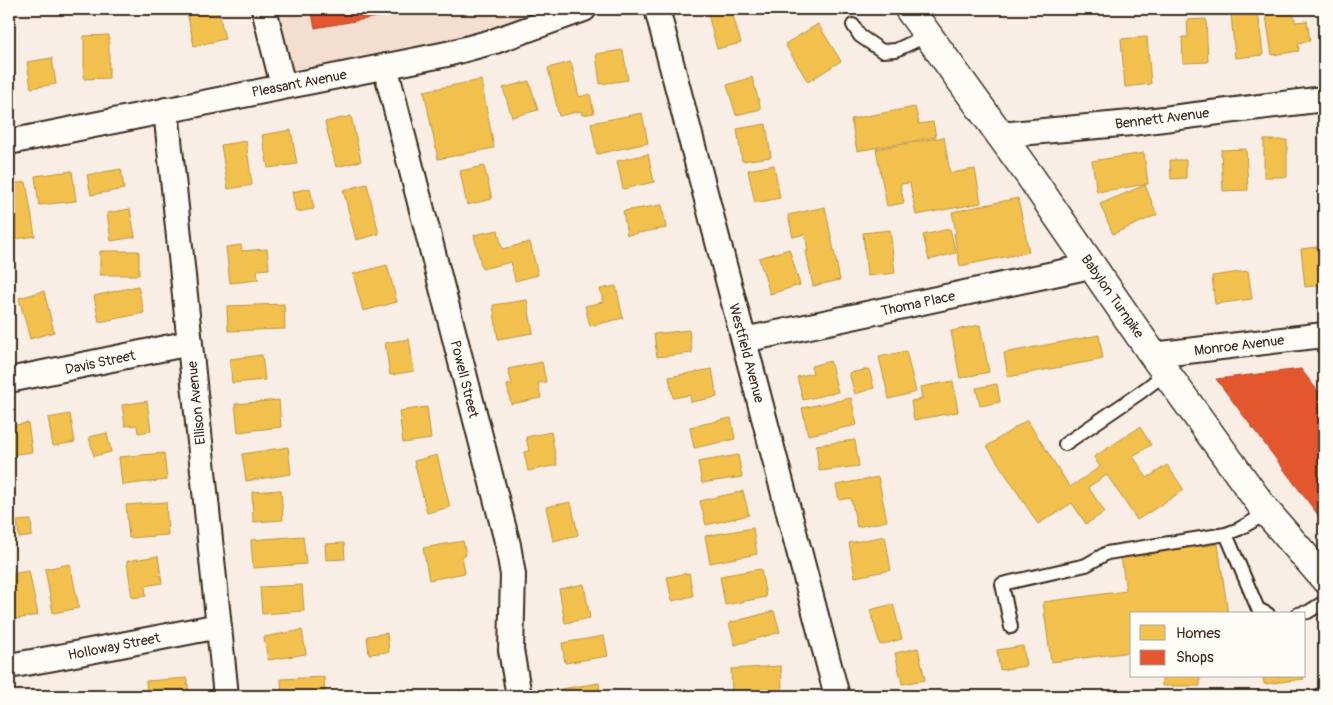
<svg xmlns="http://www.w3.org/2000/svg" width="1333" height="705" font-family="Pangolin,sans-serif">
	<rect width="100%" height="100%" fill="#f9eee5"/>
	<filter id="ink" filterUnits="userSpaceOnUse"><feTurbulence type="fractalNoise" baseFrequency=".02" numOctaves="2"/><feDisplacementMap in="SourceGraphic" scale="10" xChannelSelector="R" yChannelSelector="G"/><feConvolveMatrix kernelMatrix="1 2 1 2 8 2 1 2 1" color-interpolation-filters="sRGB"/></filter>
	<g filter="url(#ink)">
		<path fill="#f4decf" d="M261,9h334l-313,82z"/>
		<path fill="#f2c14e" stroke="#bb9440" d="M199,9h19l7,30 -31,7 -7,-34z
			M725,9h6l10,34 -24,6 -9,-35z
			M1273,9h20l2,13 12,-1 3,20 -12,2 1,8 -27,4 -7,-45z
			M1258,10l5,45 -28,3 -4,-44z
			M1206,19l2,43 -25,1 -1,-26h6l-1,-17z
			M1321,20h3v35h-2z
			M818,24l23,37 -33,21 -23,-38z
			M109,35v43l-25,1v-43z
			M1147,37l4,47 -26,3 -4,-48z
			M623,50l5,30 -28,4 -4,-30z
			M52,58l4,26 -25,4 -4,-26z
			M571,62l8,35 11,-3 4,19 -12,2 -1,-4 -22,5 -11,-48z
			M752,77l9,32 -25,6 -9,-30z
			M481,80l13,68 -56,11 -14,-68z
			M529,81l9,29 -26,7 -9,-29z
			M915,107l4,17 14,-2 3,15 -79,14 -6,-32z
			M642,113l6,30 -51,11 -6,-31z
			M351,116l10,45 -25,6 -11,-45z
			M766,124l5,33 -29,4 -5,-32z
			M291,130l6,34 -29,4 -6,-33z
			M944,137l6,36 25,-4 6,34 -65,12 -6,-32 -10,1 4,19 -17,3 -11,-57z
			M1264,140h23v37h-23z
			M246,141l6,44 -24,4 -7,-44z
			M1246,149l2,41 -25,1 -2,-41z
			M1144,153l4,31 -51,8 -5,-31z
			M648,154l6,28 -31,7 -6,-28z
			M1170,160h16v18l-15,1z
			M774,165l6,33 -25,5 -7,-33z
			M484,166l8,33 -25,6 -7,-34z
			M121,169l3,20 -33,6 -4,-20z
			M72,171l4,30 -37,4 -4,-29z
			M26,182l9,54 -26,4v-56z
			M367,184l12,50 -23,6 -13,-50z
			M1145,185l12,30 -44,19 -13,-30z
			M310,188l4,21 -18,3 -4,-20z
			M1018,198l11,54 -69,14 -6,-32 2,-1 -4,-21z
			M662,205l4,23 -39,7 -4,-24z
			M825,207l15,73 -27,6 -7,-35h2l-3,-17 -12,3 -5,-22z
			M130,209l5,28 -24,4 -4,-28z
			M950,229l6,24 -27,7 -6,-25z
			M498,230l4,19 28,-7 8,33 -23,6 -4,-19 -29,7 -8,-34z
			M890,230l5,43 -28,3 -4,-43z
			M241,245l1,6 25,-2 2,20 -12,1 1,10 -28,3 -4,-36z
			M1324,246v39l-19,2 -4,-38z
			M789,249l11,36 -30,9 -11,-36z
			M100,251h39v24h-39z
			M387,265l10,37 -34,9 -10,-37z
			M1248,271l4,28 -37,5 -3,-28z
			M138,286l6,27 -45,9 -5,-26z
			M616,286l7,32 -33,8 -5,-20 18,-4 -3,-13z
			M44,291l10,41 -24,7 -11,-41z
			M527,300l6,33 -35,6 -5,-34z
			M284,304l1,25 -57,2 -1,-25z
			M980,325l9,47 -29,6 -9,-47z
			M689,330l3,23 -35,4 -3,-23z
			M1099,335l4,24 -95,18 -4,-24z
			M409,339l5,32 -24,4 -5,-32z
			M906,351l10,41 -27,7 -10,-42z
			M262,355l3,25 -33,3 -2,-24z
			M830,361l8,31 -35,8 -6,-23 16,-4 -2,-7z
			M542,362l4,20 -8,1 3,15 -30,6 -4,-19 5,-1 -4,-15z
			M712,369l5,28 -26,5 -1,-7 -17,3 -4,-21z
			M869,369l5,19 -19,6 -6,-21z
			M953,381l5,31 -44,8 -3,-19 11,-2 -2,-12z
			M997,384l3,18 -20,4 -4,-18z
			M851,398l6,27 -49,10 -6,-27z
			M279,400l2,27 -43,5 -3,-28z
			M147,401l4,30 -13,2 -1,-8 -12,1 -3,-21z
			M427,407l4,32 -28,4 -4,-32z
			M70,414l5,28 -22,4 -5,-28z
			M731,418l4,21 -41,9 -4,-21z
			M1027,420l43,67 30,-20 -6,-10 46,-30 11,18 -18,11 14,22 20,-13 17,25 -47,30 -30,-45 -19,12 17,25 -19,12 -14,-21 -34,21 -51,-78z
			M28,423l4,29 -23,3v-29z
			M551,432l6,33 -29,6 -4,-19 5,-1 -3,-14z
			M107,433l4,19 -17,4 -5,-19z
			M855,440l4,26 -40,5 -3,-26z
			M288,447l3,27 -45,7 -4,-27z
			M164,453l3,27 -45,5 -3,-28z
			M437,455l13,52 -23,6 -13,-52z
			M738,455l4,22 -40,6 -4,-21z
			M878,477l9,44 -30,6 -6,-29 -12,2 -3,-15z
			M281,490l2,30 -30,2 -1,-30z
			M743,491l6,24 -43,10 -6,-24z
			M166,502l2,33 -39,3 -3,-33z
			M571,502l7,33 -25,6 -7,-34z
			M31,520l1,16 -13,2 -2,-17z
			M753,528l4,26 -47,9 -5,-27z
			M303,536l3,28 -53,4 -2,-28z
			M885,536l6,34 -36,7 -6,-34z
			M463,541l3,14 -4,1 3,17 -36,7 -6,-32z
			M344,543l1,16 -19,1 -1,-16z
			M1218,544l10,70h-96v38l-81,10 -8,-60 83,-11 -5,-35z
			M158,556l4,27 -17,3 1,10 -14,2 -5,-37z
			M70,564l9,44 -26,5 -8,-44z
			M761,569l5,28 -41,8 -5,-29z
			M29,571l9,44 -27,5 -2,-11v-35z
			M689,573l4,23 -21,5 -5,-24z
			M584,584l6,34 -25,5 -6,-34z
			M302,585l2,26 -42,3 -2,-27z
			M893,604l9,35 -22,6 -10,-35z
			M774,611l6,21 -45,13 -6,-22z
			M302,630l4,24 -38,6 -4,-23z
			M387,633l2,19 -20,2 -2,-18z
			M604,636l4,20 -43,7 -3,-20z
			M1023,646l3,20 -26,4 -3,-20z
			M918,648l7,32 -23,4 -7,-31z
			M781,666l1,24 -50,2 -1,-23z
			M1162,676h38v10h-38z
			M1263,676h40l1,3 -40,5z
			M324,677l1,19h-43l-1,-17z
			M187,678l2,18h-42l-1,-15z
			M599,683l2,13h-39l-1,-7z
			M734,692v4h-20v-2z"/>
		<path fill="#e4572e" stroke="#b14a29" d="M311,9h113l-109,19z
			M1301,369l23,30v124l-108,-144z"/>
		<g fill="none" stroke-linecap="round" stroke-linejoin="round">
			<g stroke="#3b2a1e" stroke-width="16">
				<path id="lane" d="M853,25l7,11 22,15 14,-1 32,-15
					M1065,444l76,-52 25,-19
					M1226,534l13,-5 28,-16
					M1298,614l10,-2 16,-10
					M1011,627l-9,-43 84,-19 21,-12 119,-19 32,75 10,5
					M1317,696l7,-1"/>
			</g>
			<g stroke="#3b2a1e" stroke-width="28">
				<path id="street" d="M264,9l19,77
					M657,9l180,687
					M385,66l123,479 5,30 -2,75 8,46
					M166,110l60,586
					M999,135l132,-12 193,-24
					M9,142l438,-88 48,-13 89,-32
					M744,340l347,-74
					M1153,355l171,-20
					M9,380l181,-37
					M9,666l45,-8 165,-32"/>
			</g>
			<g stroke="#3b2a1e" stroke-width="31">
				<path id="primary" d="M909,9l121,167 123,179 112,155 59,68"/>
			</g>
			<use href="#lane" stroke="#fdfcf7" stroke-width="12"/>
			<use href="#street" stroke="#fdfcf7" stroke-width="24"/>
			<use href="#primary" stroke="#fdfcf7" stroke-width="28"/>
		</g>
	</g>
	<g text-anchor="middle" stroke-width="5" stroke-linejoin="round" paint-order="stroke">
		<g font-size="14" fill="#3b2a1e" stroke="#fdfcf7">
			<text transform="translate(299 83) rotate(-11)" y="5">Pleasant Avenue</text>
			<text transform="translate(1162 118) rotate(-7)" y="5">Bennett Avenue</text>
			<text transform="translate(1113 296) rotate(55)" y="5">Babylon Turnpike</text>
			<text transform="translate(918 303) rotate(-12)" y="5">Thoma Place</text>
			<text transform="translate(1239 345) rotate(-7)" y="5">Monroe Avenue</text>
			<text transform="translate(747 353) rotate(75)" y="5">Westfield Avenue</text>
			<text transform="translate(100 362) rotate(-12)" y="5">Davis Street</text>
			<text transform="translate(465 379) rotate(76)" y="5">Powell Street</text>
			<text transform="translate(196 403) rotate(-96)" y="5">Ellison Avenue</text>
			<text transform="translate(114 646) rotate(-11)" y="5">Holloway Street</text>
		</g>
	</g>
	<rect width="1333" height="705" fill="none" stroke="#fdfcf7" stroke-width="30"/>
	<rect x="15" y="15" width="1303" height="675" fill="none" stroke="#3b2a1e" stroke-width="2" filter="url(#ink)"/>
	<rect x="1130" y="612" width="175" height="65" fill="#fdfcf7" stroke="#afa8a0"/>
	<rect x="1140" y="625" width="25" height="15" fill="#f2c14e" stroke="#afa8a0"/>
	<text x="1176" y="638" font-size="15" fill="#3b2a1e">Homes</text>
	<rect x="1140" y="650" width="25" height="15" fill="#e4572e" stroke="#afa8a0"/>
	<text x="1176" y="662" font-size="15" fill="#3b2a1e">Shops</text>
</svg>
